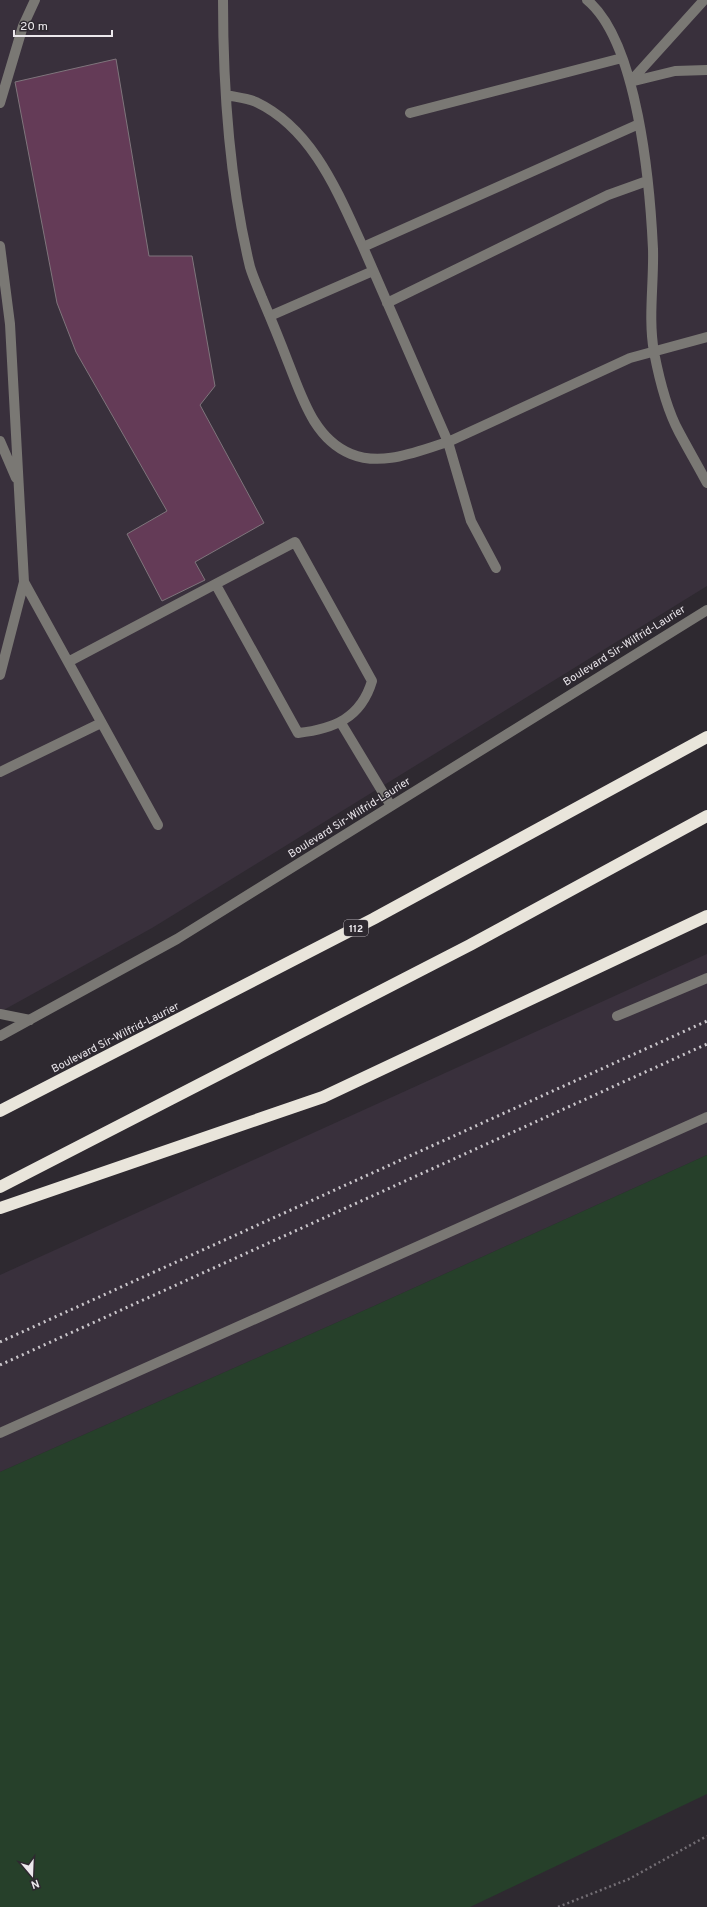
<svg xmlns="http://www.w3.org/2000/svg" width="707" height="1907" font-family="Overpass,sans-serif">
	<rect width="100%" height="100%" fill="#2e2930"/>
	<path fill="#39303c" d="M0,0h707v586l-555,342 -152,84z
		M707,954v201l-333,151 -374,166v-197z"/>
	<path fill="#26402a" d="M707,1155v639l-237,113h-470v-435l374,-166z"/>
	<path fill="#643b57" stroke="#7f757c" d="M116,59l33,197h43l23,130 -15,19 64,118 -69,39 10,18 -43,21 -35,-67 40,-23 -91,-159 -19,-49 -42,-221z"/>
	<g fill="none" stroke-linecap="round" stroke-linejoin="round">
		<path stroke="#736e74" stroke-width="2.5" stroke-dasharray="2 3" stroke-linecap="butt" d="M558,1907l71,-28 78,-43"/>
		<path stroke="#7a7874" stroke-width="10" d="M223,0c0,89 6,180 27,267 3,10 8,21 12,31 9,21 18,43 26,64 14,35 26,77 63,92 32,13 66,-3 97,-12l23,79 25,47
			M587,0c51,42 63,185 66,249 1,34 -5,69 1,103 5,26 12,56 25,80 9,17 19,34 28,51
			M630,82l74,-82
			M630,82l45,-11 32,-1
			M226,95c9,2 21,3 30,7 57,27 82,91 107,145
			M0,103l23,-77 12,-26
			M410,113l212,-55
			M639,124l-276,123 85,195 182,-84 77,-21
			M0,246l10,78 14,258 134,243
			M387,303l221,-108 39,-14
			M270,316l103,-45
			M0,441l16,37
			M68,662l227,-120 77,139c-11,37 -38,48 -74,52l-82,-148
			M0,675l24,-93
			M341,723l50,83
			M0,772l101,-49
			M0,1014l30,6
			M617,1016l90,-38
			M0,1036l177,-97 530,-329
			M0,1433l707,-316"/>
		<path stroke="#e9e5db" stroke-width="12" d="M0,1111l373,-192 334,-182
			M0,1187l470,-242 237,-129
			M0,1208l323,-111 384,-181"/>
		<path stroke="#cac6cb" stroke-width="3" stroke-dasharray="2 4" stroke-linecap="butt" d="M0,1342l707,-321
			M0,1365l707,-321"/>
	</g>
	<g text-anchor="middle" stroke-width="3" stroke-linejoin="round" paint-order="stroke">
		<rect fill="#2e2930" stroke="#b3afb4" stroke-width="1" x="344" y="920" width="24" height="16" rx="3"/>
		<g font-size="10" font-weight="bold" fill="#ece8ed">
			<text x="356" y="932">112</text>
		</g>
		<g font-size="11" fill="#ece8ed" stroke="#2e2930">
			<text transform="translate(624 645) rotate(-32)" y="4">Boulevard Sir-Wilfrid-Laurier</text>
			<text transform="translate(349 817) rotate(-32)" y="4">Boulevard Sir-Wilfrid-Laurier</text>
			<text transform="translate(115 1037) rotate(-27)" y="4">Boulevard Sir-Wilfrid-Laurier</text>
		</g>
	</g>
	<g transform="translate(32 1875) rotate(161)" stroke="#2e2930" stroke-width="3" paint-order="stroke">
	<path d="M0-3L7 15L0 10L-7 15Z" fill="#ece8ed"/>
	<text y="-6" font-size="11" font-weight="bold" text-anchor="middle" fill="#ece8ed">N</text>
	</g>
	<path d="M14 30v6h98v-6" fill="none" stroke="#ece8ed" stroke-width="2"/>
	<text x="20" y="30" font-size="12" fill="#ece8ed" stroke="#2e2930" stroke-width="3" paint-order="stroke">20 m</text>
</svg>
